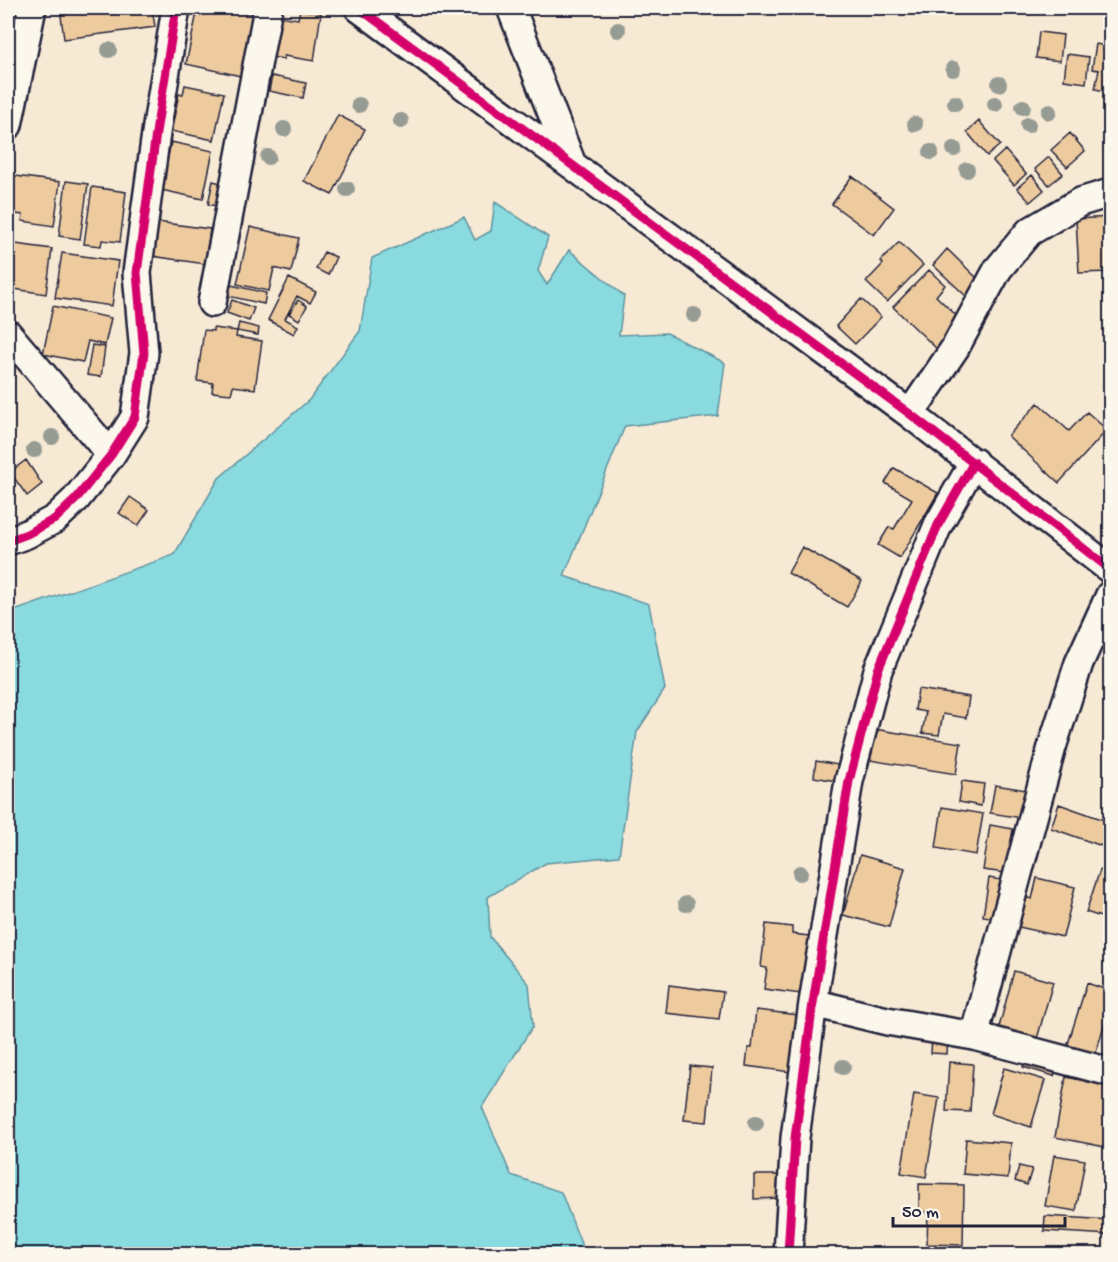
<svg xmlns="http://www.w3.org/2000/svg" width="1118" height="1262" font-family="'Gochi Hand',sans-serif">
	<rect width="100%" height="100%" fill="#f7ead5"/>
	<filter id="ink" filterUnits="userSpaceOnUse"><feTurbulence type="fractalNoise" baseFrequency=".0167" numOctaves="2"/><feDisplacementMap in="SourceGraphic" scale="12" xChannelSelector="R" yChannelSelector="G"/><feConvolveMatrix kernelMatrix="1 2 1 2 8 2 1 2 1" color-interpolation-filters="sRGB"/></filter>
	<g filter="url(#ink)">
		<path fill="#89dbe0" stroke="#60919e" stroke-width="1.5" d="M495,202l53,35 -10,34 9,14 22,-35 55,46 -5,39 48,-2 58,30 -7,53 -93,10 -61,150 85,28 16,85 -28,43 -18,124 -73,7 -58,34 2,40 39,47 4,42 -51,81 29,68 50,17 24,62h-577v-648l9,4 157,-55 45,-77 90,-78 51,-69 12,-73 92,-41 11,23 16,-9z"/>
		<path fill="#eecb9f" stroke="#22223b" stroke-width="1.5" d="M60,8h92l3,19 -91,12z
			M198,8h23l33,7 -13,61 -55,-12z
			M300,10l21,3 -7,48 -30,-5v3l-18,-3 6,-41 26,4z
			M8,22l11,3 -7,27 -4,-2z
			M1039,32l24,3 -3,26 -24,-3z
			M1096,44l14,3v45l-15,-3 4,-19 -7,-1z
			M1067,54l22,3 -3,26 -22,-3z
			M272,76l34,7 -3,15 -34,-7z
			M185,85l39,8 -10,47 -43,-9 8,-37h4z
			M338,115l27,14 -33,66 -28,-14z
			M979,121l21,24 -13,11 -20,-24z
			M1070,133l15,18 -18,16 -16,-17z
			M171,142l42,9 -10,48 -42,-9z
			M1005,150l21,24 -12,11 -21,-24z
			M1049,157l14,17 -14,11 -14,-16z
			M8,175l52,7 -6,44 -32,-5 1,-6 -15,-2z
			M1032,175l12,15 -14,12 -13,-14z
			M852,176l42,32 -20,27 -42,-31z
			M66,181l22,3 -8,55 -21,-3z
			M213,181l12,3 -5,23 -12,-3z
			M92,187l34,5 -6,50 -18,-2 -1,6 -17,-2z
			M1110,217v55l-31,1 -3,-54z
			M157,222l53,7 -5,35 -53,-8z
			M250,227l49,11 -8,34 -17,-4 -5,23 -32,-7z
			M899,242l24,23 -36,37 -21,-20 17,-18 -2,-3z
			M8,243l44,6 -6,45 -38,-6z
			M947,249l33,32 -14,15 -33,-31z
			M324,252l12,5 -8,18 -12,-6z
			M62,253l56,8 -6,45 -57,-8z
			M929,270l16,15 -9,11 27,26 -26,27 -44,-42z
			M289,278l27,14 -6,11 -13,-7 -12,23 13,7 -4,8 -26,-14z
			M231,285l35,8 -2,11 -36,-8z
			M861,299l20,18 -26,27 -19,-18z
			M232,300l22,8 -5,13 -22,-8z
			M298,300l9,6 -8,14 -10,-6z
			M53,306l58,12 -6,27 -17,-4 -5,21 -40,-8z
			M239,323l20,5 -1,7 -21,-4z
			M213,328l24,3 -1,6 26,4 -7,48 -22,-3 -2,8 -19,-2 1,-9 -16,-2 7,-51 9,1z
			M92,345l13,2 -4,30 -14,-2z
			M1038,403l31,28 18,-19 20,18 -48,53 -51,-47z
			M26,460l16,24 -15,12 -17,-24z
			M894,468l44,25 -38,65 -22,-13 11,-18 5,2 18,-30 -27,-16z
			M130,497l19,13 -11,16 -19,-13z
			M802,547l60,34 -15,26 -59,-34z
			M918,689l51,8 -3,21 -23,-4 -4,21 -17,-2 4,-21 -11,-2z
			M874,729l87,14 -5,31 -87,-14z
			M816,761l28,5 -2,16 -28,-5z
			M962,781l22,3 -3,22 -22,-4z
			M995,785l32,5 -5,28 -32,-5z
			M1059,804l51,18 -8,24 -51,-18z
			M942,807l41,7 -7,41 -40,-7z
			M990,825l23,4 -7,44 -23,-3z
			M860,855l45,13 -16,59 -46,-12z
			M1100,870l10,3v47l-24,-8z
			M989,878l12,2 -6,38 -12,-2z
			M1037,878l38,9 -12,50 -44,-10 6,-30 7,2z
			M766,924l26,3v7l17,2 -8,58 -37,-5 3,-21 -6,-1z
			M1014,971l39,11 -18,64 -38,-11z
			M1087,983l23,8v14l-15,51 -28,-9z
			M669,985l54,7 -4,27 -53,-6z
			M756,1010l42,5 -7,57 -45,-6 2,-18h4z
			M932,1036l16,2 -1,16 -16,-1z
			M1027,1057l30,9 -3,10 -31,-9z
			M949,1062l24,2 -3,48 -24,-1z
			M690,1066l22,2 -5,54 -23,-2z
			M1004,1068l41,12 -14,47 -40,-13z
			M1066,1077l44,9v23l-2,16h2v23l-55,-11z
			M914,1094l25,4 -13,79 -25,-4z
			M966,1139l45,4 -3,35 -45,-4z
			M1054,1155l31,5 -9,51 -31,-5z
			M1019,1166l13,3 -5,16 -12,-4z
			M754,1175h25l1,23 -26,1z
			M919,1184l45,1 -1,60 -36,-1 1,-32h-9z
			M1045,1216l65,4v15l-66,-4z"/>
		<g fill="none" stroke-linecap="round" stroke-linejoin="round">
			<g stroke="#22223b" stroke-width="32">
				<path id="minor" d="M359,8l551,406 200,155
					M511,8l60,154
					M8,125l24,-117
					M212,303l56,-295
					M8,334l103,121
					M910,414l45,-66 43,-79 31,-37 51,-30 30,-9
					M8,541l19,-7 28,-15 21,-20 35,-44 24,-38 9,-64 -7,-80 20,-147 19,-118
					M813,1003l74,18 87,15 136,36
					M974,1036l78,-289 27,-84 31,-68
					M788,1254l7,-116 18,-135 36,-222 29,-111 60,-145 36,-63"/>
			</g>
			<use href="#minor" stroke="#fbf7ec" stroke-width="27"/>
			<g stroke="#fbf7ec" stroke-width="13">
				<path id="cycleway" d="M359,8l551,406 200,155
					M8,541l19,-7 28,-15 21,-20 35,-44 24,-38 9,-64 -7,-80 20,-147 19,-118
					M788,1254l7,-116 18,-135 36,-222 29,-111 60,-145 36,-63"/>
			</g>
			<use href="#cycleway" stroke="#d6006c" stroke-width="9"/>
		</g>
		<g fill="#969c94">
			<circle cx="618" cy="30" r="8"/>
			<circle cx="109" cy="50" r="8"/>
			<circle cx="953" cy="69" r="8"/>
			<circle cx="999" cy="84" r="8"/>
			<circle cx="955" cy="103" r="8"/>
			<circle cx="995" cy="104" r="8"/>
			<circle cx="359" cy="105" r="8"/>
			<circle cx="1023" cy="107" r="8"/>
			<circle cx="1049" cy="112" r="8"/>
			<circle cx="401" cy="121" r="8"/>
			<circle cx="915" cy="124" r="8"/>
			<circle cx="1028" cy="125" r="8"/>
			<circle cx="284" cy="129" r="8"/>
			<circle cx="954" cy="149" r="8"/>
			<circle cx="931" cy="152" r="8"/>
			<circle cx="268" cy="157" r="8"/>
			<circle cx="967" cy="170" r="8"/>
			<circle cx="347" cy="189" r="8"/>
			<circle cx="694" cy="315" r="8"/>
			<circle cx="52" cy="437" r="8"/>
			<circle cx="34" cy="450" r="8"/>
			<circle cx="800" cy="873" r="8"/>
			<circle cx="686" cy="904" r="8"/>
			<circle cx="843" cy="1067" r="8"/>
			<circle cx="756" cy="1123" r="8"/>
		</g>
	</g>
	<rect width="1118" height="1262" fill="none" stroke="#fbf7ec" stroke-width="30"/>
	<rect x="15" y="15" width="1088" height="1232" fill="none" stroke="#22223b" stroke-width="2" filter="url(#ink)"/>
	<path d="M893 1217v9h172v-9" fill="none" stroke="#22223b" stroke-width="3"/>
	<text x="902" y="1217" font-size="18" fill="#22223b" stroke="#fbf7ec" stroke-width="4.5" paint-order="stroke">50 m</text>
</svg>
